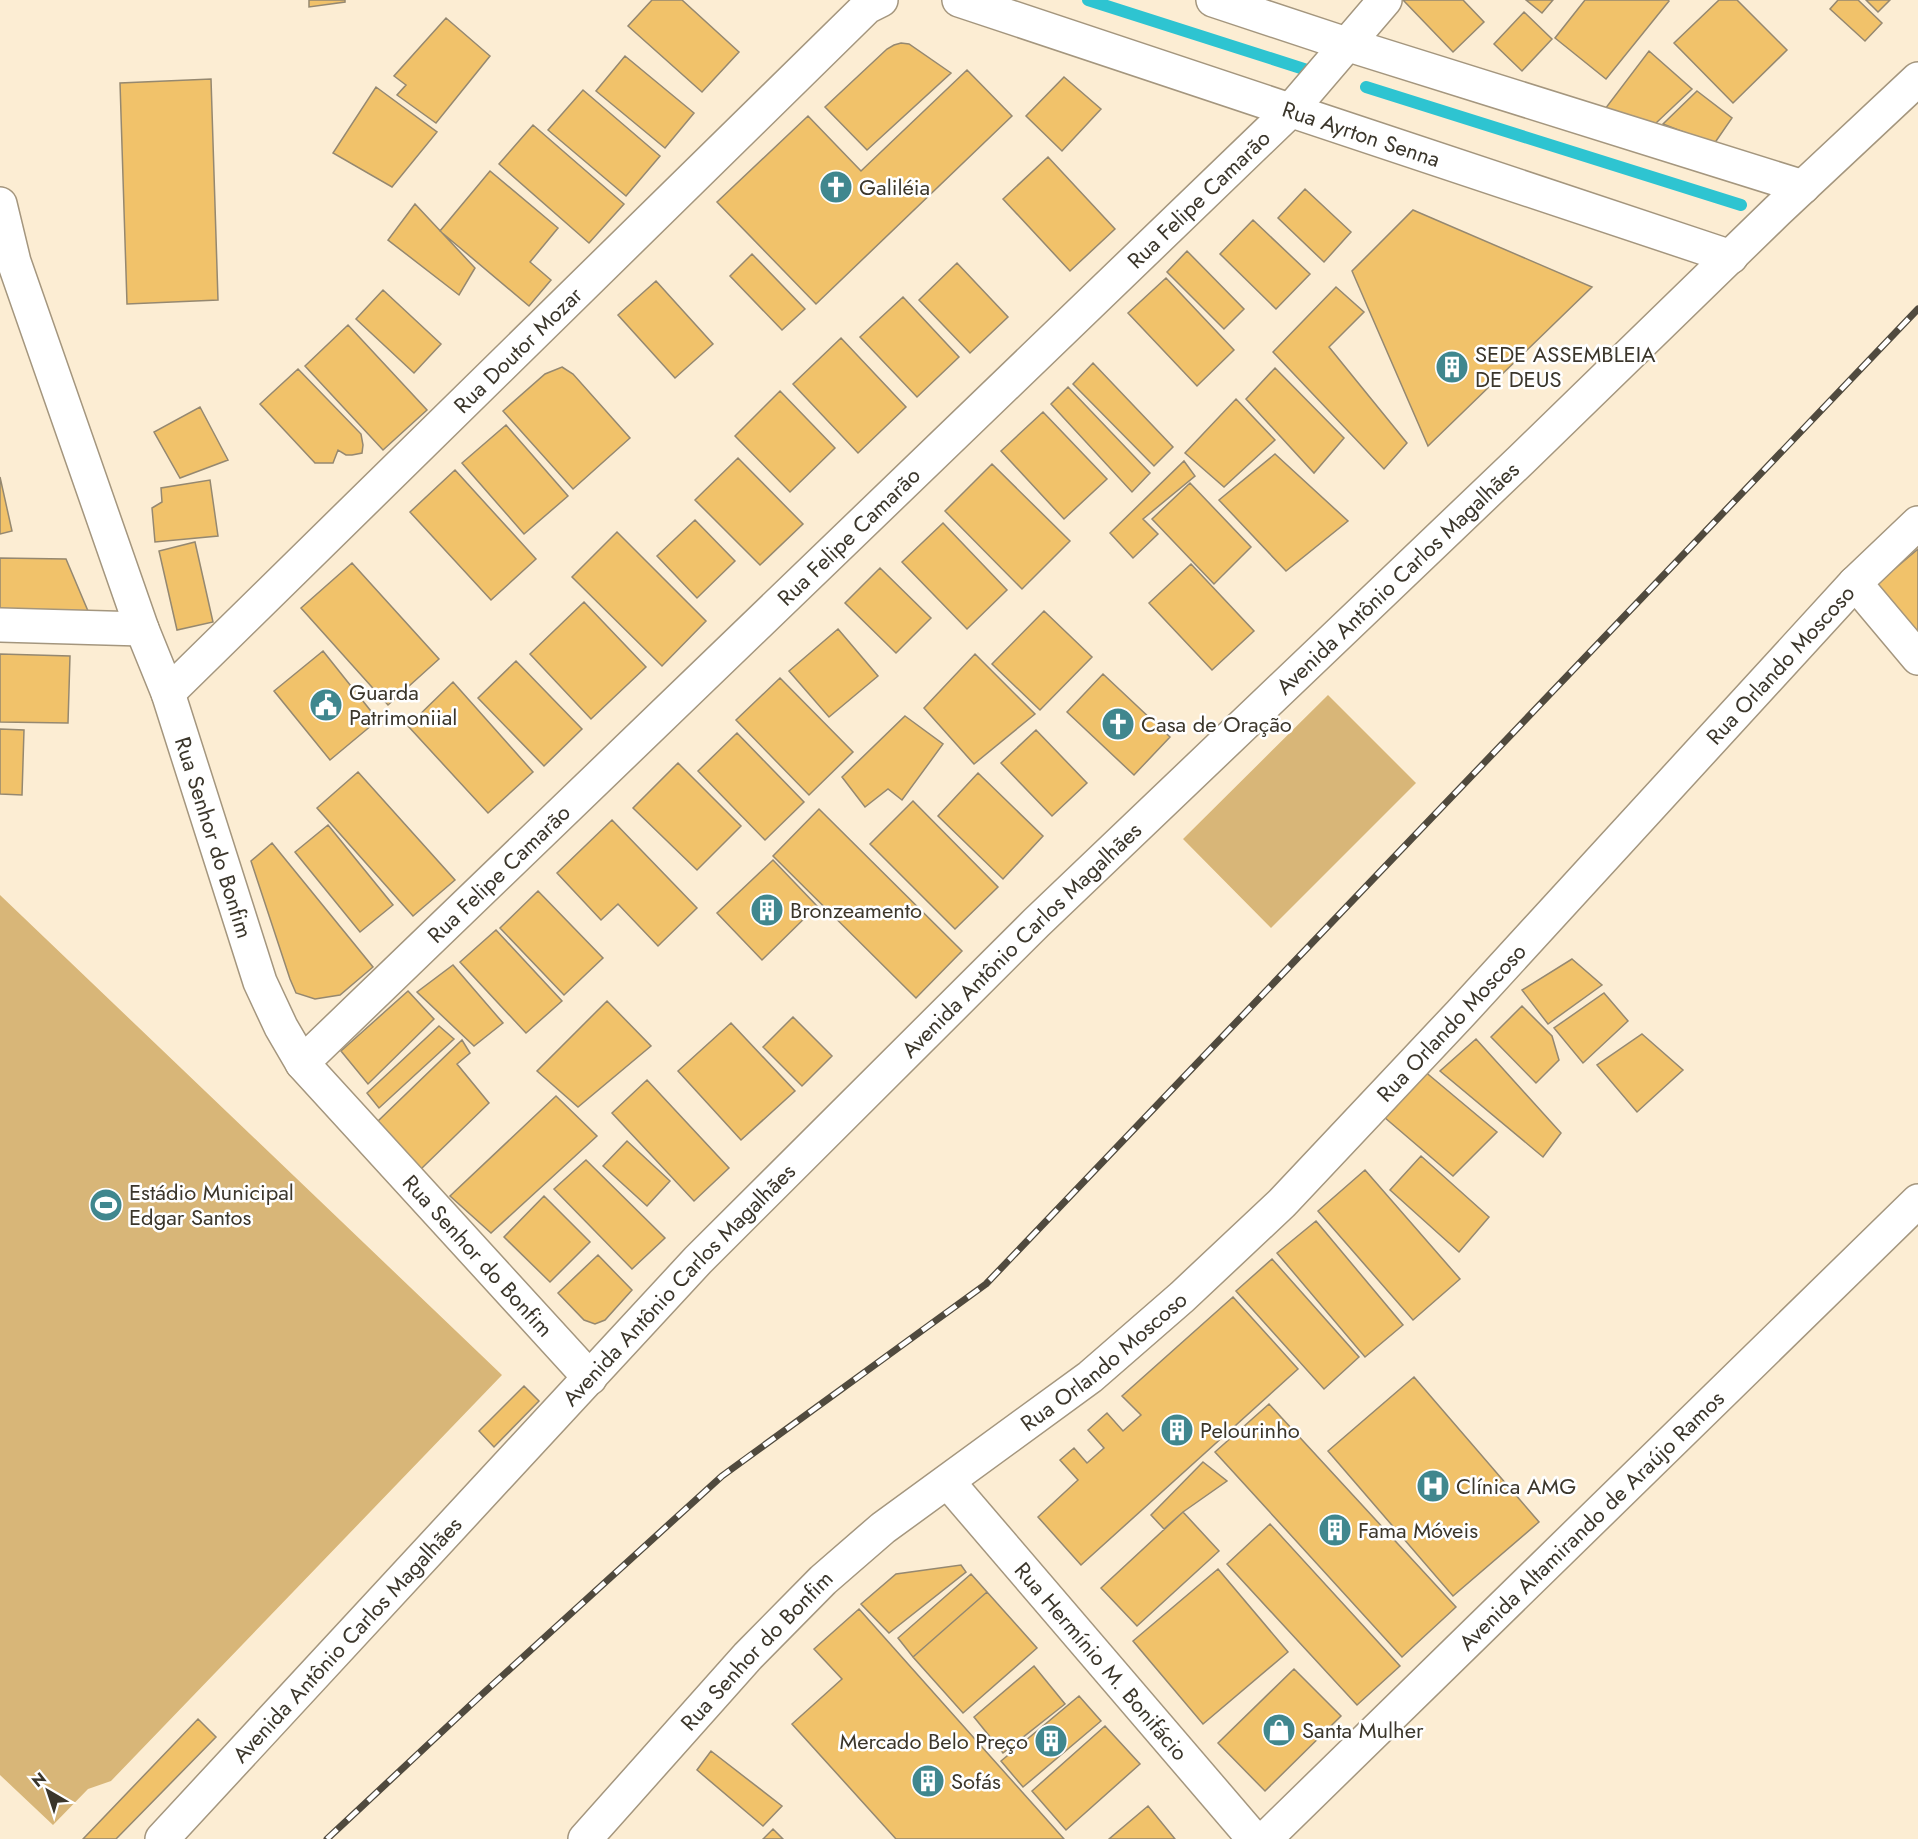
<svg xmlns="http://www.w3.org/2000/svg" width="1918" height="1839" font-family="Jost,sans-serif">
	<rect width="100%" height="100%" fill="#fcedd3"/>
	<path fill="#d8b678" d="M1328,695l88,88 -145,145 -88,-89z
		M0,895l502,480 -391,406 -23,8 -35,36 -53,-50z"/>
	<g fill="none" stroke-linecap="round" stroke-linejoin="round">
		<path stroke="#2ec4d1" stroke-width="12" d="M1088,0l219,70
			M1366,87l375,118"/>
	</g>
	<path fill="#f1c26a" stroke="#958870" stroke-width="1.5" d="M309,0h36v2l-36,5z
		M652,0h30l57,52 -37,40 -74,-66z
		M1403,0h60l21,22 -31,30z
		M1526,0h27l-11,13z
		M1585,0h83l1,1 -63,78 -51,-41z
		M1719,0h18l50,50 -54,53 -59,-60z
		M1838,0h20l24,23 -17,18 -35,-32z
		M1866,0h24l-12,12z
		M1524,12l28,27 -30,32 -28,-27z
		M446,18l44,38 -54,67 -39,-28 9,-10 -12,-9z
		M901,43l8,1 42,29 -84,77 -42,-43 62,-58 7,-4z
		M1649,51l43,38 -37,35 -50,-15z
		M625,56l69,57 -29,35 -69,-57z
		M967,70l45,46 -196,188 -99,-102 91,-86 53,55z
		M1064,77l37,32 -39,42 -36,-35z
		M211,79l7,221 -91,4 -7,-221z
		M376,87l61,45 -45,55 -59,-34z
		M583,90l77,66 -34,40 -78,-66z
		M1697,91l35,27 -18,26 -51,-20z
		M533,125l91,79 -35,39 -90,-79z
		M1048,157l67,72 -45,42 -67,-72z
		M490,171l68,57 -28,34 21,18 -22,26 -89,-75z
		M1305,189l46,43 -27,30 -46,-44z
		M415,204l60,64 -16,27 -71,-55z
		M1413,210l179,77 -164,159 -76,-175z
		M1253,220l57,54 -34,35 -56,-55z
		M1187,251l57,58 -20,20 -57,-57z
		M752,254l53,55 -23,21 -52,-54z
		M957,263l51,54 -38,36 -51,-53z
		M1166,278l68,72 -37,36 -69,-73z
		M656,281l57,63 -38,34 -57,-63z
		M1336,287l28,25 -35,35 78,96 -23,26 -111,-117z
		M383,290l58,54 -27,29 -58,-54z
		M903,297l56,60 -42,40 -57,-60z
		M348,325l79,85 -44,40 -78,-84z
		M841,338l65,69 -48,46 -65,-69z
		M1093,363l80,84 -19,19 -81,-82z
		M562,367l11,7 57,64 -57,51 -70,-78 42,-37z
		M1275,368l69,70 -30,35 -68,-74z
		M298,369l63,65 2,11 -1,8 -10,2h-6l-8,-5 -5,13h-18l-55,-59z
		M1068,387l82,86 -18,19 -81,-88z
		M780,391l55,57 -45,44 -55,-56z
		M1236,399l39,41 -51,47 -39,-34z
		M200,407l28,53 -48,18 -26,-46z
		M1043,412l64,67 -43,40 -63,-68z
		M506,425l62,71 -44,38 -62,-71z
		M1275,454l73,67 -62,50 -67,-71z
		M738,458l65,66 -43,41 -65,-65z
		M1184,461l11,15 -52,43 15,15 -25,24 -23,-25z
		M992,464l78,77 -48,48 -77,-78z
		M455,470l81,89 -45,41 -81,-88z
		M0,477l12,54 -12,3z
		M210,480l8,56 -63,6 -3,-34 10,-6 -1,-14z
		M1190,483l61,64 -37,37 -62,-65z
		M695,520l40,41 -38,37 -40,-42z
		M943,523l64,67 -40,39 -65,-67z
		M617,532l89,89 -44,45 -90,-89z
		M195,542l18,80 -36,8 -18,-79z
		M1918,549v91l-45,-53z
		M0,558l66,1 22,52 -88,-2z
		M352,563l87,96 -51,46 -87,-97z
		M1191,564l63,67 -42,39 -63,-67z
		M880,568l51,50 -35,35 -51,-50z
		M584,602l62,65 -55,52 -61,-65z
		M1044,611l48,46 -52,53 -48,-46z
		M838,629l40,47 -49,41 -40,-46z
		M323,651l55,69 -48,40 -56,-69z
		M0,654l70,2 -2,67 -68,-1z
		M975,654l60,60 -61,50 -50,-56z
		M516,661l66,68 -38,37 -66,-68z
		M1103,674l67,63 -36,38 -67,-63z
		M780,678l73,74 -44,43 -73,-75z
		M453,682l80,90 -45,41 -80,-87z
		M905,716l38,28 -41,56 -14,-11 -23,18 -23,-30z
		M0,729l24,1 -2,65 -22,-1z
		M1036,730l51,53 -35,33 -51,-53z
		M737,733l67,69 -39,38 -67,-69z
		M678,763l63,63 -44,44 -64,-62z
		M358,772l97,108 -42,36 -96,-108z
		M978,773l65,63 -40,43 -65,-63z
		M913,801l85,86 -43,42 -85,-85z
		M819,809l143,142 -46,47 -143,-142z
		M612,820l85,88 -39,38 -40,-42 -17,16 -44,-47z
		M328,825l65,80 -33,27 -65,-80z
		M272,843l101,124 -33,28 -25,4 -19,-6 -6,-14 -39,-118z
		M773,860l44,46 -55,54 -45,-47z
		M538,891l65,67 -39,37 -64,-67z
		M496,930l66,71 -36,32 -66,-71z
		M1572,959l30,26 -54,39 -26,-34z
		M453,965l50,58 -29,23 -57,-54z
		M408,991l26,28 -66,65 -27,-33z
		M1604,993l24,28 -45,42 -29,-35z
		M607,1001l44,45 -73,61 -41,-36z
		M1522,1006l30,30 7,24 -23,23 -45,-46z
		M793,1017l39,39 -30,30 -39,-39z
		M731,1023l64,68 -54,49 -63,-69z
		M439,1026l15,13 -75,69 -12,-15z
		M1642,1034l41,36 -46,42 -40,-47z
		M1476,1039l85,94 -18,24 -103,-86z
		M462,1040l8,13 -13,11 32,39 -68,66 -43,-48z
		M1423,1070l74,62 -44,44 -69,-59z
		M647,1080l82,88 -35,33 -82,-88z
		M556,1096l41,40 -106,97 -41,-37z
		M627,1141l43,40 -23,25 -44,-40z
		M1421,1156l68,61 -30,35 -69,-62z
		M586,1160l79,78 -33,31 -78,-80z
		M1365,1170l95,109 -47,41 -95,-109z
		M544,1196l46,46 -40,40 -46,-45z
		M1316,1221l87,104 -38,32 -88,-104z
		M598,1255l34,35 -27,30 -10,4 -11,-4 -26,-27z
		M1272,1259l87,98 -35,32 -88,-98z
		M1233,1297l65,72 -217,196 -43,-48 40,-37 -18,-20 14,-12 13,15 17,-15 -16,-18 19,-17 16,18 18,-16 -19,-19z
		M1414,1377l125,145 -86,74 -125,-145z
		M524,1386l15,15 -45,46 -15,-16z
		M1269,1404l187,203 -54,50 -187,-205z
		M1203,1462l24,19 -44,31 -19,17 -13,-14z
		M1183,1512l36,39 -82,75 -36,-38z
		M1270,1524l130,142 -43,39 -130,-141z
		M961,1565l5,7 -77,61 -28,-29 35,-30z
		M1218,1569l70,83 -85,72 -70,-83z
		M971,1574l16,18 -74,65 -15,-19z
		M987,1592l50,56 -74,65 -50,-56z
		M859,1609l205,230h-168l-104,-115 50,-45 -28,-30z
		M1034,1666l31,38 -62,49 -29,-36z
		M1294,1669l47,47 -76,75 -47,-48z
		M1079,1696l22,25 -78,66 -22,-26z
		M198,1719l18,18 -100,102h-33z
		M1105,1726l35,38 -74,66 -34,-39z
		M711,1751l71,55 -19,20 -66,-56z
		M1148,1806l27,33h-66z
		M773,1829l10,10h-20z"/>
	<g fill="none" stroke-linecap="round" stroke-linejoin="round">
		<g stroke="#a4967e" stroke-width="36">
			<g id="minor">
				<path id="s1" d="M959,0l772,257"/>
				<path d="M1213,0l133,44 457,143"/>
				<path id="s2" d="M0,204l14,58 128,367 26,64 92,289 21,45 21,36 288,315"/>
				<path d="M1855,583l63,75"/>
				<path d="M0,625l142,4"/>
				<path id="s3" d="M168,693l699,-686 14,-7"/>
				<path id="s4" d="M302,1063l988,-952 95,-111"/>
				<path id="s5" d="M948,1482l306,357"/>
				<path id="s6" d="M162,1839l536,-579 338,-337 486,-464 255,-248 141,-132"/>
				<path id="s7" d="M585,1839l163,-183 75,-76 60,-52 207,-151 92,-80 100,-94 178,-189 395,-431 63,-60"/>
			</g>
		</g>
		<g stroke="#a4967e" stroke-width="36">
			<g id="major">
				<path id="s8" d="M1265,1839l653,-638"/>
			</g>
		</g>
		<use href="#minor" stroke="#fff" stroke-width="33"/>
		<use href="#major" stroke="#fff" stroke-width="33"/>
		<g stroke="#504a3e" stroke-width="7">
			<path id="rail" d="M327,1839l151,-141 244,-222 264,-192 932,-975"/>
		</g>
		<use href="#rail" stroke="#fff" stroke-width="4.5" stroke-dasharray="14" stroke-linecap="butt"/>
	</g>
	<defs>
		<g id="church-disc" transform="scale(1.725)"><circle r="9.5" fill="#40878e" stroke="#fff"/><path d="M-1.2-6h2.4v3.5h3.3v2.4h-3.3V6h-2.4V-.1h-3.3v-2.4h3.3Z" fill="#fff"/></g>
		<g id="building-disc" transform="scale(1.725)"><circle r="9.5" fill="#40878e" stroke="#fff"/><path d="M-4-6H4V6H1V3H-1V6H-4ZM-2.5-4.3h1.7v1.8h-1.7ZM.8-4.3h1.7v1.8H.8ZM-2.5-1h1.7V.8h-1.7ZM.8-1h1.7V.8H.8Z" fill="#fff"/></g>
		<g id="civic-disc" transform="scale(1.725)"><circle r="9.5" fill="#40878e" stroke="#fff"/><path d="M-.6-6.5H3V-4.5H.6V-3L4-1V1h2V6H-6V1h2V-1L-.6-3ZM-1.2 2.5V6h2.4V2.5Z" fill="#fff"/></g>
		<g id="stadium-disc" transform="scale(1.725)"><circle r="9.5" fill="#40878e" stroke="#fff"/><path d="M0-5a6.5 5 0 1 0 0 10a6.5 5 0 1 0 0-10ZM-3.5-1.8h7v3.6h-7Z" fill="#fff"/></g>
		<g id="hospital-disc" transform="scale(1.725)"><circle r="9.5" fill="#40878e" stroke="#fff"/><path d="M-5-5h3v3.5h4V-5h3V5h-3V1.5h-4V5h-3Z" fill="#fff"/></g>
		<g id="shop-disc" transform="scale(1.725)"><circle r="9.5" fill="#40878e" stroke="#fff"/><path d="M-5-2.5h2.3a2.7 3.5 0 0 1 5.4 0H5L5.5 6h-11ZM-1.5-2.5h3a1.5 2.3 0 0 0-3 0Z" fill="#fff"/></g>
	</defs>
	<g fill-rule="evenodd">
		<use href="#church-disc" x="836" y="187"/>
		<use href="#building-disc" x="1452" y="367"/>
		<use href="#civic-disc" x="326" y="705"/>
		<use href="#church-disc" x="1118" y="724"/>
		<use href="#building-disc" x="767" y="910"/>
		<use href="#stadium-disc" x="106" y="1205"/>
		<use href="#building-disc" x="1177" y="1430"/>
		<use href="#hospital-disc" x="1433" y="1486"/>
		<use href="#building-disc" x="1335" y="1530"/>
		<use href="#shop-disc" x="1279" y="1730"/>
		<use href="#building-disc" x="1051" y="1741"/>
		<use href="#building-disc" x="928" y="1781"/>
	</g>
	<g text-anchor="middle" stroke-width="5" stroke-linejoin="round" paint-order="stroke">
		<g font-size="22" fill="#3b362b" stroke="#fff">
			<text dy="8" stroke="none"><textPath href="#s1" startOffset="424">Rua Ayrton Senna</textPath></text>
			<text dy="8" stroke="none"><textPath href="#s4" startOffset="1245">Rua Felipe Camarão</textPath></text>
			<text dy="8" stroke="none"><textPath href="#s3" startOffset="490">Rua Doutor Mozar</textPath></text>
			<text dy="8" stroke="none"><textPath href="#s4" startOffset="759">Rua Felipe Camarão</textPath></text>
			<text dy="8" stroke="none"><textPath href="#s6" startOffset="1766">Avenida Antônio Carlos Magalhães</textPath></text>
			<text dy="8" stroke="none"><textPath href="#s7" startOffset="1680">Rua Orlando Moscoso</textPath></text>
			<text dy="8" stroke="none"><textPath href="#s2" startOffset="669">Rua Senhor do Bonfim</textPath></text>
			<text dy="8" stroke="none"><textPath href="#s4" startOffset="273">Rua Felipe Camarão</textPath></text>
			<text dy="8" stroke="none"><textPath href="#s6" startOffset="1244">Avenida Antônio Carlos Magalhães</textPath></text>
			<text dy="8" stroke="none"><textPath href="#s7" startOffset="1194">Rua Orlando Moscoso</textPath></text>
			<text dy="8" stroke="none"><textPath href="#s2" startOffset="1173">Rua Senhor do Bonfim</textPath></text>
			<text dy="8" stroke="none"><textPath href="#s6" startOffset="758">Avenida Antônio Carlos Magalhães</textPath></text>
			<text dy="8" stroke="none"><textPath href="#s7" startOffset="708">Rua Orlando Moscoso</textPath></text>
			<text dy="8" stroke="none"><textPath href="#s8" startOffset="456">Avenida Altamirando de Araújo Ramos</textPath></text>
			<text dy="8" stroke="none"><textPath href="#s6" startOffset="272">Avenida Antônio Carlos Magalhães</textPath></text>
			<text dy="8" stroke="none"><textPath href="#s7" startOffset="255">Rua Senhor do Bonfim</textPath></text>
			<text dy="8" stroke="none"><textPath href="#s5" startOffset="236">Rua Hermínio M. Bonifácio</textPath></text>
		</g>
		<g font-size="22" fill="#3b362b" stroke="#fff" text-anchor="start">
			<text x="859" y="195">Galiléia</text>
			<text x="1475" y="362">SEDE ASSEMBLEIA<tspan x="1475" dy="25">DE DEUS</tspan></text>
			<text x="349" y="700">Guarda<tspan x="349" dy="25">Patrimoniial</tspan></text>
			<text x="1141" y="732">Casa de Oração</text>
			<text x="790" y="918">Bronzeamento</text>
			<text x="129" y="1200">Estádio Municipal<tspan x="129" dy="25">Edgar Santos</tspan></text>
			<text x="1200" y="1438">Pelourinho</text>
			<text x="1456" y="1494">Clínica AMG</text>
			<text x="1358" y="1538">Fama Móveis</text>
			<text x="1302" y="1738">Santa Mulher</text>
			<text x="1028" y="1749" text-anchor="end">Mercado Belo Preço</text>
			<text x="951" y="1789">Sofás</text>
		</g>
	</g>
	<g transform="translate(48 1791) rotate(321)" stroke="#ffffff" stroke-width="4.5" paint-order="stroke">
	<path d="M0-4.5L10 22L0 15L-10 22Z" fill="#3b362b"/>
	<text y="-9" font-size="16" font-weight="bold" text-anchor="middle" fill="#3b362b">N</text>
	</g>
</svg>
